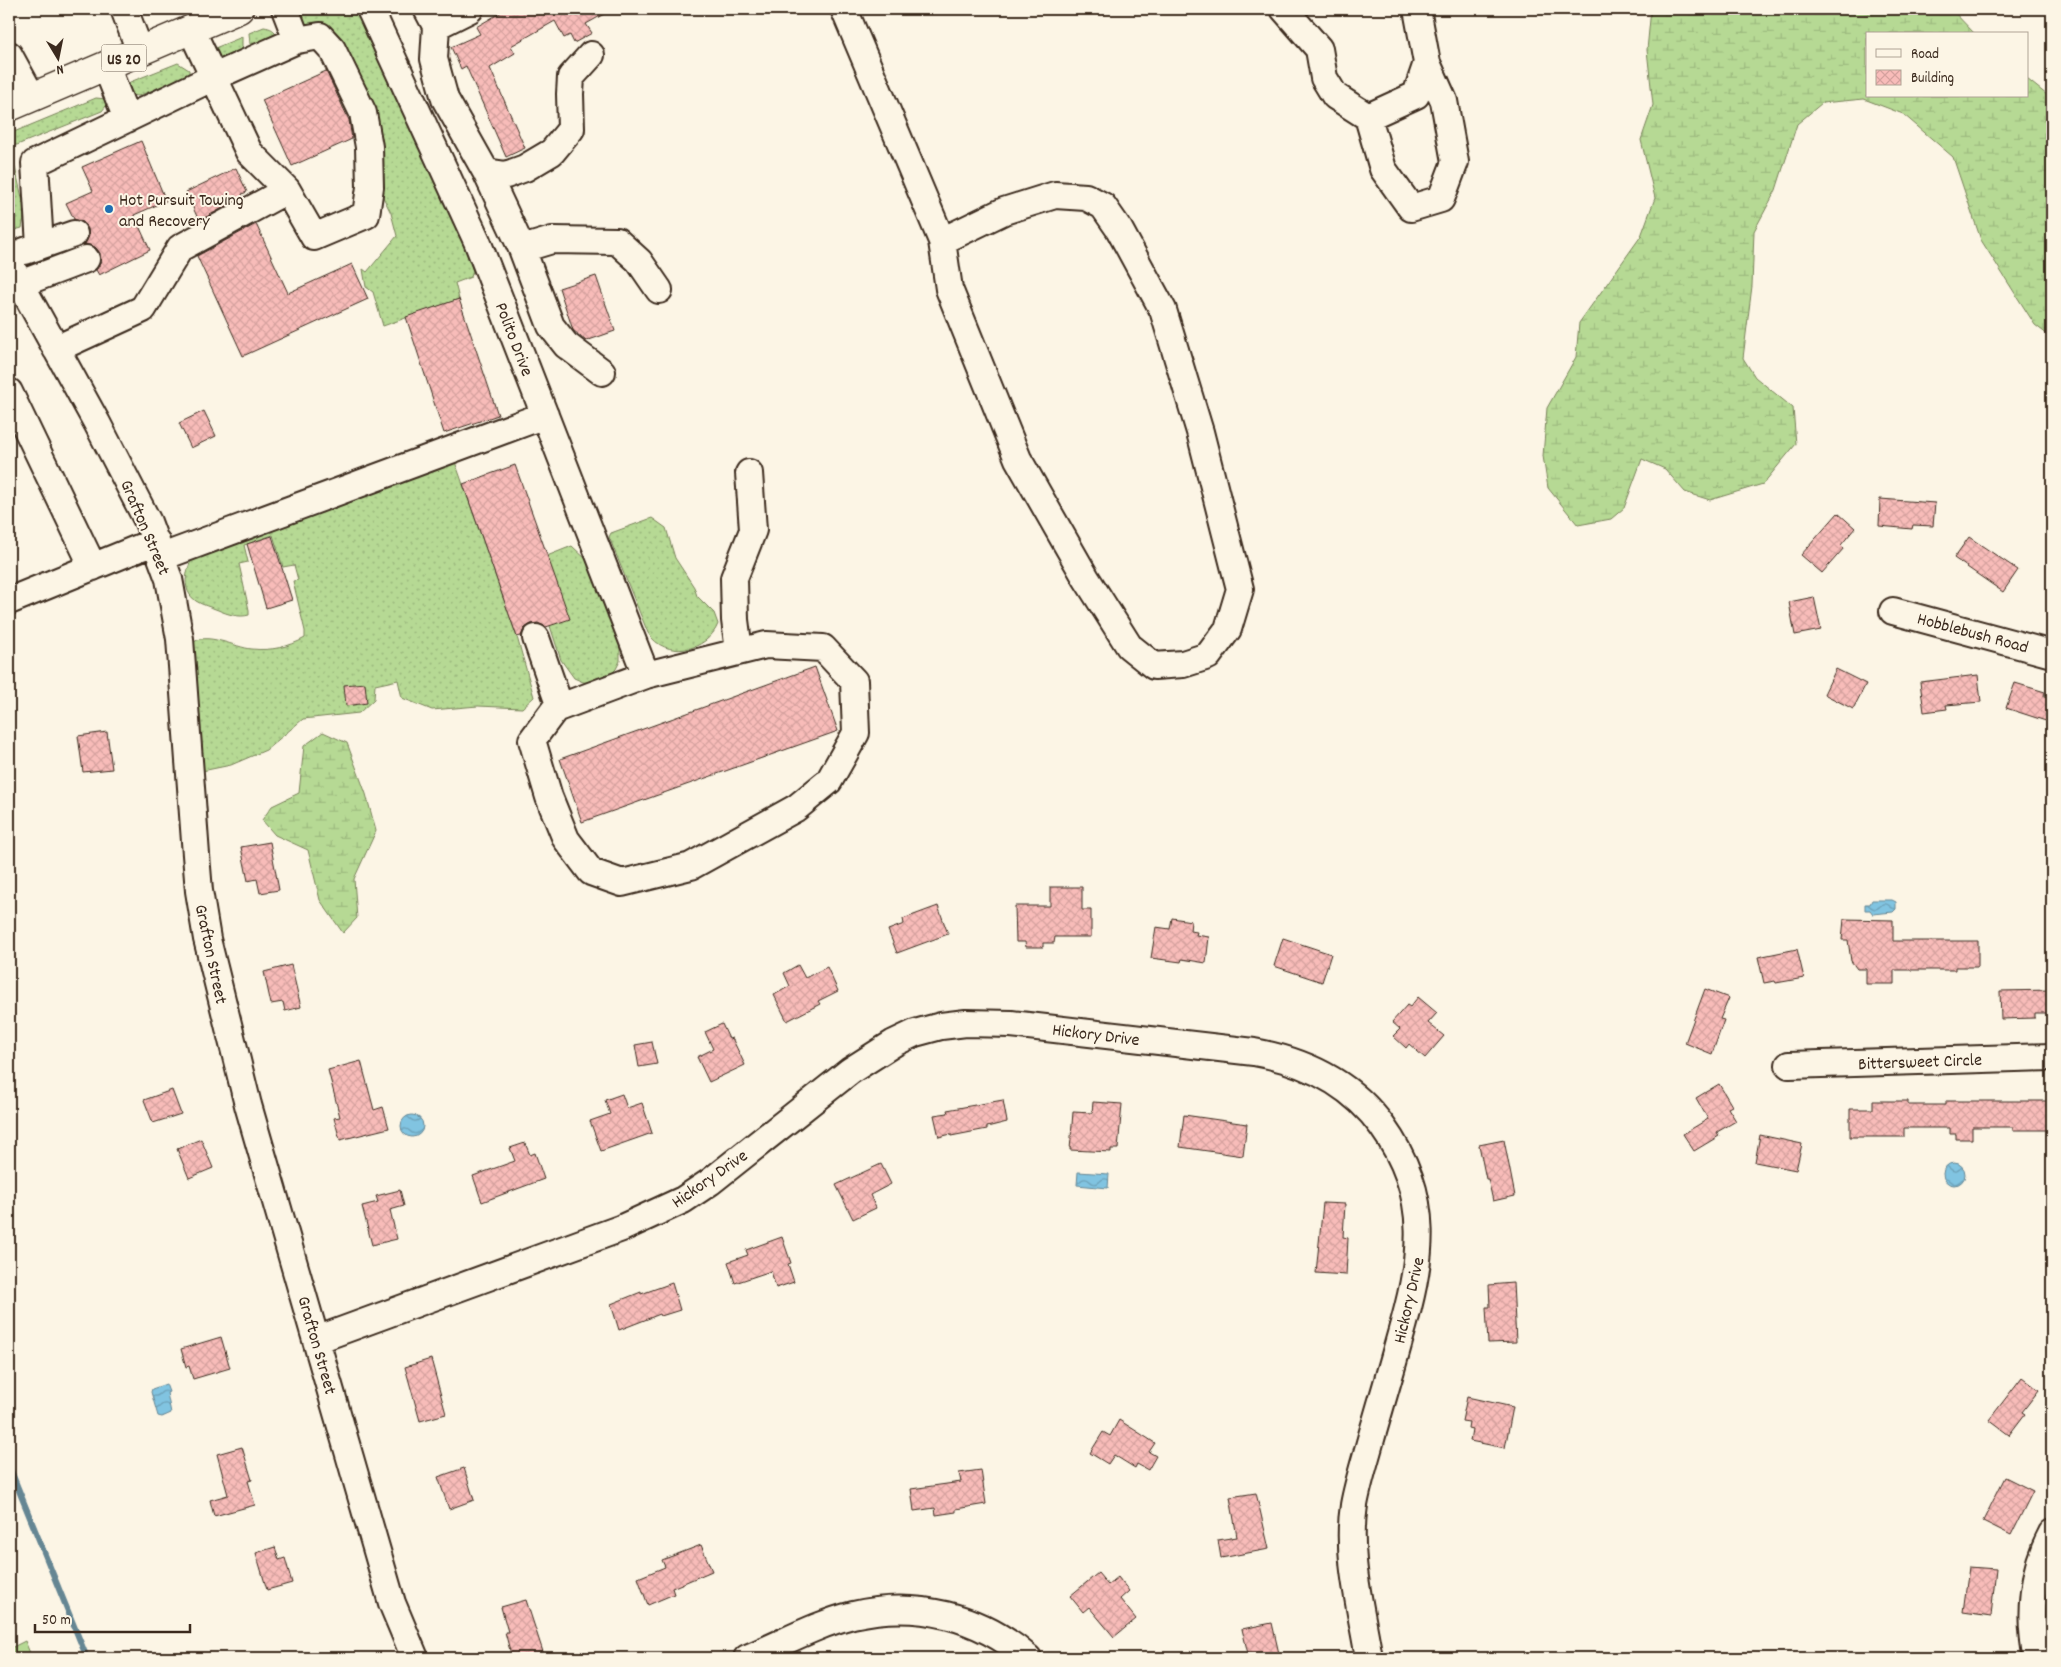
<svg xmlns="http://www.w3.org/2000/svg" width="2061" height="1667" font-family="Dekko,sans-serif">
	<defs>
		<pattern id="grass-dots" width="8" height="8" patternUnits="userSpaceOnUse" patternTransform="scale(1.25)"><rect width="8" height="8" fill="#b6d994"/><path d="M2 2h.1M6 6h.1" fill="none" stroke="#9dba7f" stroke-width="1.8" stroke-linecap="round"/></pattern>
		<pattern id="wetland-marsh" width="20" height="14" patternUnits="userSpaceOnUse" patternTransform="scale(1.25)"><rect width="20" height="14" fill="#b6d994"/><path d="M1 5h8M5 5V1M11 12h8M15 12V8" fill="none" stroke="#9dba7f"/></pattern>
		<pattern id="water-waves" width="16" height="10" patternUnits="userSpaceOnUse" patternTransform="scale(1.25)"><rect width="16" height="10" fill="#81c4e1"/><path d="M0 5q4-4 8 0t8 0" fill="none" stroke="#6b9fb6"/></pattern>
		<pattern id="building-cross-hatch" width="8" height="8" patternUnits="userSpaceOnUse" patternTransform="scale(1.25)"><rect width="8" height="8" fill="#f8bcb9"/><path d="M0 0l8 8M0 8l8-8" fill="none" stroke="#d6a29f"/></pattern>
	</defs>
	<rect width="100%" height="100%" fill="#fcf5e5"/>
	<filter id="ink" filterUnits="userSpaceOnUse"><feTurbulence type="fractalNoise" baseFrequency=".02" numOctaves="2"/><feDisplacementMap in="SourceGraphic" scale="10" xChannelSelector="R" yChannelSelector="G"/><feConvolveMatrix kernelMatrix="1 2 1 2 8 2 1 2 1" color-interpolation-filters="sRGB"/></filter>
	<g filter="url(#ink)">
		<path fill="url(#grass-dots)" stroke="#788259" d="M308,9h43l10,5 102,227 10,30 -2,6 -16,6 4,16 -76,27 -10,-34 -7,-5 -3,-18 4,3 30,-36 -6,-23 -16,-32 4,-26 -79,-140z
			M264,27c7,1 11,3 13,9l-22,11 -5,-3 -1,-11z
			M242,37v10l4,4 -29,12 -5,-11 3,-4z
			M178,63l11,7v3l-4,4 -47,19 -6,-1 -4,-5 2,-8z
			M96,98l10,1v7l-4,5 -85,34h-8v-11z
			M9,147l3,7 13,57 -3,17 -11,3 -2,-5z
			M454,459l63,178 17,60 -12,11 -44,-2 -46,4 -30,-12 -4,-18 -23,5 -1,14 -15,14 -56,6 -37,31 -35,15 -29,6 -10,-127c12,-14 44,4 60,5 19,2 37,-2 53,-11v-7l-12,-50 5,-1 -4,-15 -11,2 -10,-32 -29,10 4,17 -9,2 10,46v5c-10,3 -22,-1 -31,-5 -7,-3 -16,-5 -22,-9 -15,-11 -10,-29 -4,-43z
			M652,518l14,10 9,30 19,29 3,9 17,17 4,11c-11,28 -53,36 -70,9l-39,-96 2,-4z
			M572,546l16,15 32,83v17l-4,8 -7,7 -17,7 -9,-1 -9,-4 -13,-18 -11,-34 -3,-70z"/>
		<path fill="url(#wetland-marsh)" stroke="#788259" d="M1651,9h300l24,25h-108v62h160v-17l25,20v239l-17,-13 -54,-85 -28,-83 -50,-43 -39,-15 -42,4 -25,21 -21,66 -22,41 -2,55 -9,72 12,19 38,31 3,36 -33,40 -53,16 -25,-8 -20,-23 -23,-10 -18,49 -13,11 -33,6 -30,-37 -5,-32 4,-48 29,-51 3,-34 62,-87 14,-38 -14,-58 12,-35 -6,-55z
			M323,732l24,11 19,51 10,37 -22,48 3,39 -14,15 -23,-33 -12,-50 -33,-15 -13,-15 10,-14 27,-13 5,-47z"/>
		<path fill="#b6d994" stroke="#788259" d="M25,1641l7,17h-23v-9z"/>
		<path fill="url(#water-waves)" stroke="#658693" d="M1872,900h20l4,2v7l-3,3 -20,2 -3,-4h-5v-6h5z
			M401 1126a11 11 0 1 1 22 0a11 11 0 1 1-22 0Z
			M1943 1174a11 11 0 1 1 22 0a11 11 0 1 1-22 0Z
			M1078,1172l31,2 -1,14 -31,-3z
			M166,1384l3,8 -2,1 4,20 -9,4 -4,-1 -7,-24 1,-3z"/>
		<g fill="none" stroke-linecap="round" stroke-linejoin="round">
			<path stroke="#658693" stroke-width="6" d="M9,1466l78,192"/>
		</g>
		<path fill="url(#building-cross-hatch)" stroke="#3b2a1e" d="M507,9h106l-27,15 6,9 -18,10 -4,-8 -6,3 -9,-17 -44,25 4,7 -25,15 35,80 -19,9 -40,-91 -5,3 -10,-22 29,-13 -4,-7z
			M326,71l23,49 3,19 -60,27 -30,-66z
			M141,141l25,60 -32,14 16,35 -51,25 -3,-5 5,-8 -1,-9 -5,-6 -10,-3 4,-8 -1,-7 -5,-7 -9,-3 -8,-16 27,-12 -11,-24z
			M236,168l11,24 -5,2 1,3 -44,24 -13,-29z
			M256,224l32,69 64,-29 16,35 -125,57 -46,-100z
			M596,276l19,55 -29,10 -13,-11 -14,-42z
			M459,299l39,116 -54,18 -38,-116z
			M204,411l12,25 -25,12 -12,-25z
			M515,465l55,154 -24,8 -8,-4 -7,1 -7,5 -3,7 -4,1 -54,-153z
			M1880,499l55,4 -2,23 -20,-1 -1,4 -33,-3z
			M1838,513l17,15 -14,17 3,3 -22,25 -21,-18z
			M272,536l20,64 -26,8 -19,-64z
			M1969,537l49,33 -15,22 -49,-34z
			M1814,597l7,33 -26,5 -6,-33z
			M815,667l23,64 -256,91 -22,-63z
			M1836,669l30,15 -13,25 -29,-15z
			M1978,675l3,27 -35,3 1,4 -23,3 -4,-30z
			M365,683l2,20 -21,3 -2,-21z
			M2015,683l30,9 -1,4 8,3v24l-46,-15z
			M107,732l5,37 -29,3 -5,-36z
			M270,842l9,48 -19,3 -3,-14 -9,2 -7,-34z
			M1050,887h32v23h9v27h-36l-1,6h-11v4h-17l-1,-5h-9l-1,-36h35z
			M938,906l10,28 -51,19 -9,-23 16,-6 -1,-5z
			M1172,918l19,3 -1,10 7,1 -1,3 13,2 -3,26 -24,-4 -1,3 -30,-4 5,-31 14,2z
			M1844,919l49,1v21h85v26h-23v3h-61v14h-28v-15h-9l-6,-8 -3,-21h-6z
			M1283,938l48,16 -9,28 -48,-16z
			M1797,949l7,29 -28,5 -1,-2 -11,2 -6,-26z
			M291,965l10,42 -16,4 -2,-9 -12,2 -7,-32z
			M798,965l7,13 22,-11 11,24 -20,10 2,3 -33,17 -13,-26 16,-9 -6,-13z
			M1705,989l24,9 -9,21 4,1 -12,34 -27,-11z
			M2052,990v23h-17v5l-34,1 -1,-28z
			M1418,997l19,16 -9,10 16,13 -19,22 -16,-14 -3,4 -13,-12 7,-7 -8,-7 15,-17 3,2z
			M722,1024l7,15 3,-1 13,27 -36,17 -12,-25 16,-8 -8,-17z
			M652,1042l5,22 -18,3 -4,-22z
			M361,1061l13,49 9,-3 6,21 -49,12 -6,-22 6,-1 -12,-47z
			M1719,1084l13,22 -4,2 8,13 -19,11 2,4 -25,15 -11,-17 25,-15 -12,-21z
			M172,1090l9,24 -28,9 -9,-23z
			M622,1094l5,14 15,-5 10,30 -51,18 -11,-30 20,-7 -5,-14z
			M1003,1100l4,22 -20,5v2l-36,7v-2l-12,3 -5,-22 14,-2 -1,-3z
			M1873,1101h35v4h38v-4h104l2,29h-39v-3h-41v12h-16v-5h-6v-6h-46v9h-54v-28h23z
			M1093,1102l29,2 -4,45h-7v3l-41,-2 3,-38 19,1z
			M1184,1115l63,9 -4,32 -63,-9z
			M1760,1135l42,9 -6,26 -41,-8z
			M201,1139l12,29 -24,10 -12,-29z
			M1504,1140l11,56 -22,5 -5,-22h-2l-7,-34z
			M525,1143l5,12 5,-2 9,26 -62,23 -9,-26 42,-15 -5,-13z
			M881,1164l10,20 -21,11 6,13 -23,11 -17,-34z
			M400,1190l4,16 -14,4 7,29 -25,6 -10,-39 16,-4 -2,-6z
			M1323,1203l22,1 -2,33 5,1 -2,37 -30,-2z
			M782,1237l9,26 -3,1 6,18 -18,6 -5,-17 -36,12 -7,-21 20,-7 -2,-5z
			M672,1283l8,27 -19,6 -1,-2 -41,16 -8,-26 30,-12v2z
			M1513,1283l3,59 -28,1 -2,-36h4l-1,-22z
			M221,1337l9,31 -37,11 -4,-13 -3,1 -5,-18z
			M431,1359l15,55 -26,7 -15,-54z
			M2022,1377l17,13 -17,22 3,2 -16,21 -20,-15z
			M1467,1397l46,10 -8,41 -35,-7 2,-12 -4,-1 1,-6 -7,-1z
			M1119,1420l36,23 -6,9 7,4 -8,14 -11,-6 -2,4 -21,-13 -6,9 -18,-11 13,-21 7,4z
			M242,1447l10,33 -4,1 7,24 -41,11 -4,-16 18,-5 -11,-41z
			M464,1468l10,32 -25,9 -11,-32z
			M981,1470l5,34 -30,5v3l-20,3 -1,-7 -21,3 -3,-22 50,-7 -2,-9z
			M2005,1477l28,14 -22,44 -28,-14z
			M1256,1493l13,56 -48,9 -3,-18 19,-3 -7,-40z
			M701,1545l11,26 -40,17 2,6 -26,11 -10,-27 27,-11 -3,-7z
			M275,1547l4,13 6,-2 7,25 -25,7 -11,-37z
			M1969,1567l27,2 -5,47 -28,-4z
			M1098,1573l10,12 10,-8 11,14 -9,8 16,20 -22,18 -25,-30 -6,5 -13,-16z
			M526,1600l19,58h-33l-7,-26h3l-7,-25z
			M1272,1623l8,35h-31l-7,-29z"/>
		<g fill="none" stroke-linecap="round" stroke-linejoin="round">
			<g stroke="#3b2a1e" stroke-width="30">
				<path id="minor" d="M124,9l16,42
					M370,9l107,232 169,434
					M427,9l9,17 34,-17
					M844,9l98,232 7,48 69,170 68,119 43,68 25,20 29,-2 25,-8 20,-27 12,-40 -40,-157 -37,-122 -44,-81 -16,-23 -17,-9 -31,-2 -51,16 -62,30
					M1284,9l35,40 5,29 11,18 33,21
					M1417,9l10,54 17,38 11,61 -14,37 -30,9 -28,-39 -15,-52 48,-22 11,-32
					M436,26l-2,33 11,40 41,73 20,3 19,-7 27,-16 19,-23 -1,-35 1,-17 20,-22
					M9,55l23,42
					M106,66l21,53
					M486,172l36,77 29,77 15,19 36,27
					M287,190l27,47 52,-22 4,-28 -1,-40 -6,-34 -31,-64 -12,-13 -23,4
					M40,246l-5,-83 179,-86 83,-37 -12,-31
					M522,249l30,-9 65,1 22,20 20,29
					M25,251l49,-17
					M9,263l88,160 51,99 21,57 11,60 16,216 3,36 8,48 41,166 144,498 23,55
					M20,284l66,-25
					M56,349l87,-40 37,-61 107,-58 -38,-38 -58,-123
					M9,392l84,175
					M162,557l383,-142
					M9,601l147,-60
					M1893,611l159,43
					M536,638l24,69
					M766,645l57,3 31,33 2,52 -27,48 -33,27 -105,58 -69,17 -31,-11 -25,-33 -17,-42 -17,-57 23,-31 91,-34z
					M739,651l-4,-31 -1,-42 19,-48 -4,-57
					M1789,1065l263,-8
					M316,1340l306,-112 61,-28 27,-18 140,-111 44,-28 21,-10 26,-7 25,-3 45,1 243,28c51,9 97,31 128,74 52,72 40,135 17,215 -9,33 -19,66 -28,98 -6,22 -13,44 -17,66 -8,51 7,103 15,153
					M747,1658c34,-14 70,-34 106,-43 63,-15 127,1 175,43
					M2037,1658c-9,-41 -5,-88 15,-125"/>
			</g>
			<g stroke="#3b2a1e" stroke-width="31">
				<path id="major" d="M9,107l230,-98"/>
			</g>
			<use href="#minor" stroke="#fcf5e5" stroke-width="26"/>
			<use href="#major" stroke="#fcf5e5" stroke-width="28"/>
		</g>
	</g>
	<circle fill="#1f6fb2" stroke="#fcf5e5" stroke-width="2" cx="109" cy="209" r="5"/>
	<g text-anchor="middle" stroke-width="4" stroke-linejoin="round" paint-order="stroke">
		<rect fill="#fcf5e5" stroke="#75675a" stroke-width="1" x="101.5" y="44.5" width="45" height="27" rx="4"/>
		<g font-size="16" font-weight="bold" fill="#3b2a1e">
			<text x="124" y="64">US 20</text>
		</g>
		<g font-size="18" fill="#3b2a1e" stroke="#fcf5e5" text-anchor="start">
			<text x="119" y="205">Hot Pursuit Towing<tspan x="119" dy="21">and Recovery</tspan></text>
		</g>
		<g font-size="18" fill="#3b2a1e" stroke="#fcf5e5">
			<text transform="translate(515 339) rotate(69)" y="6">Polito Drive</text>
			<text transform="translate(146 527) rotate(67)" y="6">Grafton Street</text>
			<text transform="translate(1973 632) rotate(15)" y="6">Hobblebush Road</text>
			<text transform="translate(212 954) rotate(78)" y="6">Grafton Street</text>
			<text transform="translate(1096 1034) rotate(7)" y="6">Hickory Drive</text>
			<text transform="translate(1920 1061) rotate(-2)" y="6">Bittersweet Circle</text>
			<text transform="translate(709 1178) rotate(-35)" y="6">Hickory Drive</text>
			<text transform="translate(1408 1300) rotate(-77)" y="6">Hickory Drive</text>
			<text transform="translate(318 1345) rotate(74)" y="6">Grafton Street</text>
		</g>
	</g>
	<rect width="2061" height="1667" fill="none" stroke="#fcf5e5" stroke-width="30"/>
	<rect x="15" y="15" width="2031" height="1637" fill="none" stroke="#3b2a1e" stroke-width="2" filter="url(#ink)"/>
	<rect x="1866" y="32" width="162" height="65" fill="#fcf5e5" stroke="#afa495"/>
	<rect x="1876" y="49" width="25" height="8" fill="#fcf5e5" stroke="#afa495"/>
	<text x="1911" y="58" font-size="15" fill="#3b2a1e">Road</text>
	<rect x="1876" y="70" width="25" height="15" fill="url(#building-cross-hatch)" stroke="#afa495"/>
	<text x="1911" y="82" font-size="15" fill="#3b2a1e">Building</text>
	<g transform="translate(58 58) rotate(170)" stroke="#fcf5e5" stroke-width="4" paint-order="stroke">
	<path d="M0-4L9 19L0 12L-9 19Z" fill="#3b2a1e"/>
	<text y="-8" font-size="14" font-weight="bold" text-anchor="middle" fill="#3b2a1e">N</text>
	</g>
	<path d="M35 1624v8h155v-8" fill="none" stroke="#3b2a1e" stroke-width="2.5"/>
	<text x="42" y="1624" font-size="15" fill="#3b2a1e" stroke="#fcf5e5" stroke-width="4" paint-order="stroke">50 m</text>
</svg>
